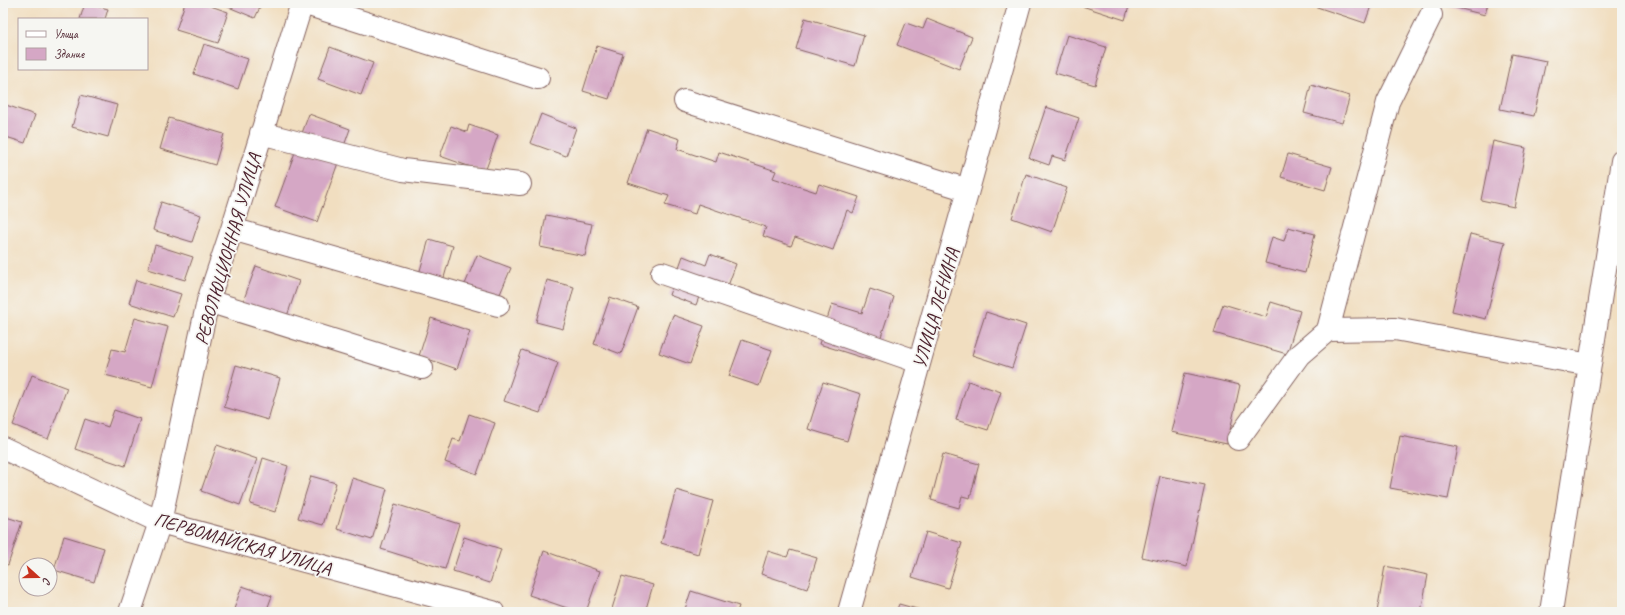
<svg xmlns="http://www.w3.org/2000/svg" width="1625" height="615" font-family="Caveat,sans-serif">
	<rect width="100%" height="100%" fill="#f6f6f2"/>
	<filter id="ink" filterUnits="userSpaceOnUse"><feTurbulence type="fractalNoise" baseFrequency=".025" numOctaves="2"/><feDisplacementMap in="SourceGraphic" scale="8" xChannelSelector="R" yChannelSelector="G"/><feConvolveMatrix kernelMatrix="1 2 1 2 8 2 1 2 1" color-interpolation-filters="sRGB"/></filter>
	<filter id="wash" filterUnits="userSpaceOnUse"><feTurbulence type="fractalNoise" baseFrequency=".012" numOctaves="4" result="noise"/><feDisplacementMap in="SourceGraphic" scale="16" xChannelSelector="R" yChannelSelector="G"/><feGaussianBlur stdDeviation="0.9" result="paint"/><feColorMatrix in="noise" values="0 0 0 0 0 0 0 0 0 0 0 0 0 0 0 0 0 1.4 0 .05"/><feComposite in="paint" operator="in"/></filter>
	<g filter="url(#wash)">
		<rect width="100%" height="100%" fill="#f1dec0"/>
		<g id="blocks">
			<path fill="#d5a7c5" d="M85,3l23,6 -3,10h-25z
				M185,3h17l26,9 -10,31 -42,-13z
				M219,3h43l-7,15z
				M1080,3h50l-5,17 -46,-15z
				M1312,3h60l-7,20 -54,-18z
				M1437,3h51l-3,12z
				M805,18l59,17 -9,31 -59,-17z
				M927,19l45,18 -13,32 -62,-24 9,-22 17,6z
				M1067,35l39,12 -11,38 -40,-12z
				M204,44l44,15 -10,30 -44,-15z
				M597,46l26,8 -14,45 -26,-8z
				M330,47l43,16 -12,32 -43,-16z
				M1512,54l34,7 -12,55 -34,-7z
				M1311,85l39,11 -8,27 -38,-10z
				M81,95l36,10 -9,32 -36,-10z
				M3,104l32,11 -10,28 -22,-7z
				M1046,107l33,11 -14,42 -13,-4 -3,9 -20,-7z
				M309,114l41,15 -33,93 -42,-15z
				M541,114l35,14 -10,28 -36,-13z
				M169,118l55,16 -9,31 -55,-16z
				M469,125l29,10 -13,37 -45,-16 11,-30 16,6z
				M647,128l33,11 -3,10 39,13 3,-10 57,19 -3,7 43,14 3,-8 40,13 -6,16 -6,-3 -14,40 -38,-13 -4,9 -28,-10 3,-9 -68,-23 -3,10 -30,-9 4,-9 -41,-13z
				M1493,141l33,7 -12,59 -33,-7z
				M1288,154l44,13 -7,23 -44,-13z
				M1026,174l41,14 -15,44 -40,-14z
				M161,202l40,13 -9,27 -39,-12z
				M546,215l46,9 -7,32 -45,-9z
				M1288,227l27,7 -10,39 -40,-10 7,-26 12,4z
				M1470,234l35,8 -19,77 -34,-8z
				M429,239l24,7 -14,49 -24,-7z
				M155,245l38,12 -8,23 -37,-11z
				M710,254l26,10 -11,30 -22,-8 -7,19 -27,-10 14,-39 23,9z
				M477,255l34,13 -19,45 -33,-14z
				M256,266l43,15 -15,44 -44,-15z
				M136,280l45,14 -8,23 -44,-14z
				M547,280l27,7 -11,42 -27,-7z
				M870,289l24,8 -21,64 -54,-17 13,-40 30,9z
				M610,297l28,10 -17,47 -27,-10z
				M1271,302l29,9 -13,43 -73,-21 9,-29 43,13z
				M986,312l40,13 -14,43 -40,-13z
				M673,315l31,11 -14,38 -31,-11z
				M135,318l33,9 -16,60 -47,-12 7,-26 13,3z
				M431,318l39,13 -13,38 -38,-13z
				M742,340l30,10 -13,36 -30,-10z
				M522,350l36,13 -18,50 -36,-12z
				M236,365l44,13 -12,42 -44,-13z
				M1185,373l55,12 -13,59 -56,-12z
				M32,375l35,13 -19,51 -35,-14z
				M968,381l33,11 -13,38 -32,-10z
				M823,382l38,12 -14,47 -39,-12z
				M114,410l26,9 -15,47 -50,-17 10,-30 23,8z
				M469,414l26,9 -18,51 -32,-12 8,-23 7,2z
				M1400,436l58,11 -10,52 -58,-11z
				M217,445l40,14 -17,46 -39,-14z
				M943,454l36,10 -9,34 -8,-2 -3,12 -28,-8z
				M263,458l25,8 -13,46 -25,-8z
				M311,476l25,7 -13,42 -25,-7z
				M1160,476l45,9 -18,82 -45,-10z
				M352,478l35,11 -15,51 -35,-11z
				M676,490l37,11 -15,53 -37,-11z
				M395,504l64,20 -14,45 -64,-20z
				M3,516l19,6 -14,43 -5,-2z
				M926,532l36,11 -14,45 -36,-11z
				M64,536l40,12 -10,34 -40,-12z
				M464,537l37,12 -11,34 -37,-12z
				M790,550l27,8 -10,31 -46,-15 7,-23 19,6z
				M544,551l56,20 -14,41h-7l-50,-17z
				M1385,566l43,9 -7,37h-44z
				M622,576l31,9 -8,27h-34z
				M242,586l30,10 -6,16h-33z
				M691,591l48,15 -2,6h-53z
				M899,604l29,8h-32z"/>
		</g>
	</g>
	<g filter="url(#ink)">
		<use href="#blocks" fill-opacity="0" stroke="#84625f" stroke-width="1"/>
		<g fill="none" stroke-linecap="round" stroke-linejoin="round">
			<g stroke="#84625f" stroke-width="24">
				<path id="minor" d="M303,3l235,75
					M685,101l283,89
					M261,133l142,37 117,14
					M232,229l266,76
					M662,273l257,89
					M208,301l214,67
					M1328,330l67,-1 195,36
					M1238,439l61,-84 29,-25 60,-228 43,-87
					M3,448l157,74 333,90
					M130,612l30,-90 48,-221 24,-72 70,-226
					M849,612l119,-422 52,-187
					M1551,612l71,-451"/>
			</g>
			<use href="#minor" stroke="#fff" stroke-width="22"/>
		</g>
	</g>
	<g text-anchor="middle" stroke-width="3.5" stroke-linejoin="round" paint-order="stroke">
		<g font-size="19" fill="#4a1f2b" stroke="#f6f6f2">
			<text transform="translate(227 249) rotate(-74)" y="7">РЕВОЛЮЦИОННАЯ УЛИЦА</text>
			<text transform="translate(935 308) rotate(-74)" y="7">УЛИЦА ЛЕНИНА</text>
			<text transform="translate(243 543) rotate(16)" y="7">ПЕРВОМАЙСКАЯ УЛИЦА</text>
		</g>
	</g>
	<rect width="1625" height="615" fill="none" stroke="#f6f6f2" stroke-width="16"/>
	<rect x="18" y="18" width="130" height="52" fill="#f6f6f2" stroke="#b1a0a2"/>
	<rect x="26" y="31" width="20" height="6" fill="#ffffff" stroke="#b1a0a2"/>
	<text x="54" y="38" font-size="12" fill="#4a1f2b">Улица</text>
	<rect x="26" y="48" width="20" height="12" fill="#d5a7c5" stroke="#b1a0a2"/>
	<text x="54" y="58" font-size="12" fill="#4a1f2b">Здание</text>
	<g transform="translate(38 577) rotate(111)"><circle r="19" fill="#f6f6f2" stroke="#b1a0a2"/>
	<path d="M0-3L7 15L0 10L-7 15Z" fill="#c8321e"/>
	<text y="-6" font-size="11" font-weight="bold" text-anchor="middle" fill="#4a1f2b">С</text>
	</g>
</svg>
